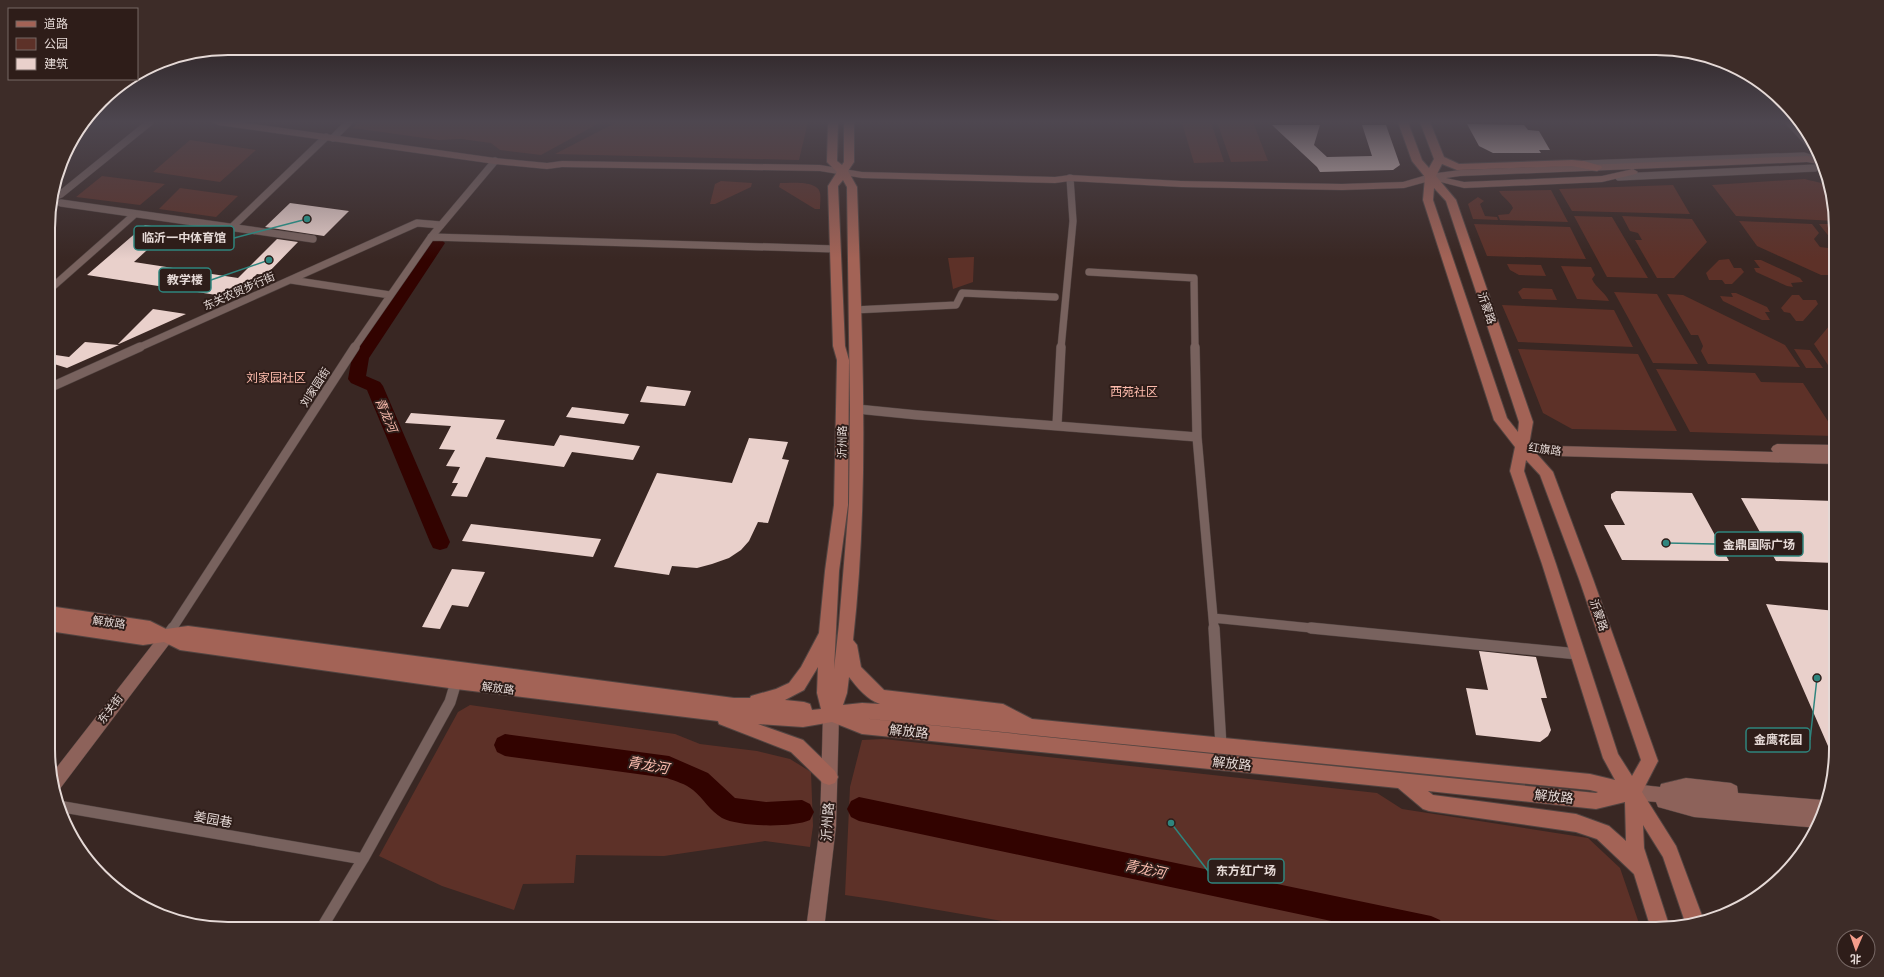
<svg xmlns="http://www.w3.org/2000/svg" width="1884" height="977" font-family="Lato,'Noto Sans SC',sans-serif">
	<rect width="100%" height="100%" fill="#392723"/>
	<path fill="#5d3128" d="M359,122h242l-60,33 -41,-5 -9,-7 -30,-4 -22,1 -86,-12z
		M617,122h191l-9,38 -244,-6z
		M1211,122l13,40 -30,1 -12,-40z
		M1217,122h36l15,39 -37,1z
		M190,140l66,10 -36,32 -67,-10z
		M102,176l63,8 -25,21 -64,-8z
		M1805,179c6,2 17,3 21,7 9,8 8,24 9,35l-99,-5 -24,-31z
		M721,181l31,2 -1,4 -36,17h-5l5,-20z
		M780,183c10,0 38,-3 40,10 1,4 0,11 0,16h-5l-36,-22z
		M1673,185l17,29 -118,-3 -13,-22z
		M180,188l58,8 -22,21 -57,-8z
		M1551,190l17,32 -68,-2 -2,-5 11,-1 4,-6c-3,-7 -10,-10 -14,-17z
		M1478,197l6,4 -4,3 5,12 12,1 1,3 -25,-1 -5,-15z
		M1574,216l38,1 36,61 -41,-1z
		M1622,216l70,3 15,23 -33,36h-17l-22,-38h7l-4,-7 -8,-2z
		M1739,221l73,3 7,9 -5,6 6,8 8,1 7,8v19h-14l-64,-29z
		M1474,224l96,3 16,32 -99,-3z
		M1819,224h16v20z
		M974,257l-1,25 -20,7 -5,-31z
		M1729,259l5,9h7l3,4 -12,12h-7l-3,-4h-13l-3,-7 13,-13z
		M1754,260h7l39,18 3,4 -12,1 2,4 -6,-1 -31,-14 -2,-4h6z
		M1507,264l34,1 5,11 -27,-1 -9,-5z
		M1561,266l30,1 4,8 -3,4c4,9 13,13 17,22l-32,-2z
		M1523,288l29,1 5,11 -35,-1 -4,-7z
		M1614,292l43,2 41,70 -45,-1z
		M1731,293h5l31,14 3,5h-5l5,8h-8l-39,-19 -3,-5 13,1z
		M1667,294l16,1 102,50 15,22 -92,-3 -7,-13 2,-5 -5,-11h-7z
		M1792,295h7l4,5h13l2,4 -15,17h-7l-6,-8 -6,-1 -3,-4z
		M1502,305l112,5 19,37 -115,-5z
		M1835,319v49h-5l-16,-24z
		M1518,349l120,5 39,77 -105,-2 -29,-16z
		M1794,349l16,1 13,18h-17z
		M1656,369l99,4 6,9 42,1 32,49v4l-145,-4z
		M470,705l205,29 25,10 57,7 33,8 21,13 2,54 -3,21 -45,-6 -101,15 -88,-1 -2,28 -51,1 -9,26 -72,-24 -63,-30 79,-144z
		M884,739l493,54 25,16 186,29 32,30 21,61h-592l-163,-28 -41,-6 5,-108 12,-47z"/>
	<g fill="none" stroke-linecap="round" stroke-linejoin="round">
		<path fill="#320300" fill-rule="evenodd" d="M437,238l5,2 3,3 -76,115 -3,18 14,6 3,4 67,156 -3,6 -7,2 -7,-2 -3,-6 -63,-152 -16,-7 -3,-4 4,-22 3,-4 77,-113z
			M505,734l164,22 39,17 27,25 31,4 36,-2 8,4 4,8 -4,8c-18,8 -71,7 -88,-2 -12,-7 -19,-20 -29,-28 -7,-6 -18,-9 -26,-12l-162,-22 -8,-4 -3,-7 3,-7z
			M859,797l572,119 9,4 4,9h-75l-510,-108 -8,-4 -4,-8 4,-8z"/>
	</g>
	<path fill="#e9d0cb" d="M1467,124l57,1 4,5 11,1 11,19h-11l2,3h-48l-14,-7z
		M1272,125h48l-6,20 13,12 45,-1 -10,-31h24l14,40 -7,5 -73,2 -3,-5z
		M290,203l59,8 -25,25 -59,-9z
		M145,225l25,4 -36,33 104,16 39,-39 21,3 -32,33 -9,-1 -11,11 -23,11 -136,-21z
		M153,309l33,5 -67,30h-1z
		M85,342l34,3 -52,23 -13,-4 -5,2v-12l20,3z
		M647,386l44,5 -6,15 -45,-4z
		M572,407l57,7 -5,10 -58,-7z
		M411,413l94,7 -9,19 58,7 6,-11 80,11 -7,14 -61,-8 -8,15 -78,-10 -19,40 -16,-1 7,-13h-6l8,-16 -14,-1 9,-16 -16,-1 12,-23 -46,-3z
		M749,438l39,4 -6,17 7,1 -21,63 -10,-1 -9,19 -8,9 -12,8 -17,6 -15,4 -25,-2 -3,9 -55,-8 43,-94 75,10z
		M1616,491l76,2 37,68 -107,-1 -18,-35h21l-14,-27v-4z
		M1741,498l94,3v62l-59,-2z
		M471,524l34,4 96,11 -8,18 -131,-16z
		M452,569l33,3 -17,35 -16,-2 -12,24 -18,-2z
		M1766,604l70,7v135h-8z
		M1479,651l57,6 11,41h-6l10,32 -3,6 -8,6 -64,-7 -10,-47 22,2z"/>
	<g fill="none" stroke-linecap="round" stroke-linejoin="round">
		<g stroke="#524441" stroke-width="8">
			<path id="street-far2" d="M1789,122l25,27
				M333,138l16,-16
				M1584,164l220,-8 12,4
				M1619,177l196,-9 5,-2
				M54,197l7,-3 89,-72
				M61,203l252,36
				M231,228l95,-91
				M431,237l404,12
				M1089,272l105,6 1,70
				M291,280l99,15
				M49,290l86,-76
				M854,310l102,-5 6,-12 93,4
				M138,348l279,-125 24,2
				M354,348l77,-111 64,-76
				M1061,348l12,-127 -3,-43"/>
		</g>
		<g stroke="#524441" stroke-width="10">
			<path id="street-far1" d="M1195,347l2,90
				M49,388l91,-41
				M857,409l60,6 280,22 17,192
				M1057,425l4,-78
				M1213,618l108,11
				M172,629l183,-282"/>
		</g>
		<g stroke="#524441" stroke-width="12">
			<path id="street" d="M1214,628l7,118
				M1311,628l267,26
				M168,635l5,-7
				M58,806l305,53
				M321,929l42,-70 87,-157 6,-20"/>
		</g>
		<g stroke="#524441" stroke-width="1">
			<path id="secondary" d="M213,122h26l256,36 52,5 15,-2 258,4 42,7 193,5 15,-2 111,6 161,3 61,-2 27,-8 30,-4 347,-14 10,2 2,6 -12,-2 -347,14 -14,2 18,4 138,-6 31,-7 5,3 -2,2 -34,8 -138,6 -31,-8 -29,8 -62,2 -161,-3 -111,-6 -15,2 -193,-5 -42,-7 -258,-4 -15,2 -52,-5 -277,-39z
				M1521,441l36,5 216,6 -2,-3 2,-3 4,-2 58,1v19l-278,-8 -40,-7 -2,-3 2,-3z
				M168,629l5,2 2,4 -2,4 -114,151 -4,2 -5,-16 113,-145z
				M831,708l5,2 3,5 -3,111 -12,103h-18l14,-103 3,-111 3,-5z
				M1686,778l45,5 6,3 1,7 84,7 2,1 -6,27 -124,-11 -36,-10 -2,-5 -23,-2 -6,-3 -2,-5 2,-5 6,-3 27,3 1,-3z"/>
		</g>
		<g stroke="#524441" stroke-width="2">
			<path id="primary" d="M828,122h10l-1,39 5,4 2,-3v-40h10v40l-6,9 9,16c5,151 13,302 -4,453l4,5 4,22 23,23 119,14 29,15 558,55 25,6 -12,-22 -61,-194 -32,-93 5,-24 -21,-27 -71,-220 2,-23 -13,-16 -14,-39h10l14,38 7,8 5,-9 -14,-37h10l14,35 15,7 113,-4 12,1 17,5 1,2 -5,3 -25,-5 -115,4 -15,-6 -6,12 20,24 77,222 -4,23 24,27 40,107 65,182 -16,31 34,54 28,75 -18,4 -23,-68 -20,-32 1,23 26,80 -19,1 -17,-55 -37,-35 -21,-7 -147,-21 -6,-2 -25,-21 -536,-54 -30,-12 -29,5 -45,-3 45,16 32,31 3,6 -3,6 -6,2 -6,-2 -32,-31 -72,-28 -1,-3 -262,-32 -276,-39 -16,-8 -21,3 -94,-14v-25l101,15 16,8 22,-3 546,72h16l1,-2 25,-7 13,-6 12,-16 18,-34 6,-62 9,-66 3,-145 -4,-14 -5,-160 9,-14 -10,-10zM843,180l4,7 3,222 -1,94 -10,121 -5,45 5,-98 9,-66 1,-145 -4,-14 -7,-160zM1434,188l12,13 73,221 -1,10 -11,-14 -74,-218zM1526,460l14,15 39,104 62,181 -9,16 -14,-22 -62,-190 -32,-93zM818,667l-1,26 4,16 -9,1 -2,-6 -6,-2 -19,-2 19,-10zM849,677c8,10 18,23 31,27l-18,-1 -19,2 4,-12zM860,718l730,72 8,2 -2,1zM1428,791l168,18 29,-7 1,39 -17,-15 -33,-12 -143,-19z"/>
		</g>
		<use href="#street-far2" stroke="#78625e" stroke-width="7"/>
		<use href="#street-far1" stroke="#78625e" stroke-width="9"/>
		<use href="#street" stroke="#78625e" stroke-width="11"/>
		<use href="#secondary" fill="#8d625a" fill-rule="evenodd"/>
		<use href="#primary" fill="#a36356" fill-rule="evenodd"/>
	</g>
	<linearGradient id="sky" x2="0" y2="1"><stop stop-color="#1f1513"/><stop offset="0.47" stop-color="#4e4750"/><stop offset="1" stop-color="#4e4750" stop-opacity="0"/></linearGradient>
	<rect width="1884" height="259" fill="url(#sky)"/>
	<g text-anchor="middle" stroke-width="4" stroke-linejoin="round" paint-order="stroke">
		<g font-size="11" fill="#e5d9d6" stroke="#2e1d19">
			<text transform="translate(239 291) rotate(-24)" y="4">东关农贸步行街</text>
			<text transform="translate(1487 308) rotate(71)" y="4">沂蒙路</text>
			<text transform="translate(315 387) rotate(-57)" y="4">刘家园街</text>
			<text transform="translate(842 442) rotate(-89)" y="4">沂州路</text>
			<text transform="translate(1545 449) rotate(8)" y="4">红旗路</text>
			<text transform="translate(1599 615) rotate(71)" y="4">沂蒙路</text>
			<text transform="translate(109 622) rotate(8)" y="4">解放路</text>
			<text transform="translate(498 688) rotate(7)" y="4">解放路</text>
			<text transform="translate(110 709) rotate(-53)" y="4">东关街</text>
		</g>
		<g font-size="12" fill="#febcad" stroke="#2e1d19">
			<text x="276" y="382">刘家园社区</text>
			<text x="1134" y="396">西苑社区</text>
		</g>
		<g font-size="12" font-style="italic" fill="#fabcae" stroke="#2e1d19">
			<text transform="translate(386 415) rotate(67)" y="4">青龙河</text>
		</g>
		<g font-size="13" fill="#e5d9d6" stroke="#2e1d19">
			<text transform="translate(909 731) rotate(6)" y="5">解放路</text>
			<text transform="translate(1232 763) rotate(6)" y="5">解放路</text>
			<text transform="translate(1554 796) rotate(6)" y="5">解放路</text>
			<text transform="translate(213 819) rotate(10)" y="5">姜园巷</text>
			<text transform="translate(827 822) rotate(-86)" y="5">沂州路</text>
		</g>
		<g font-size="14" font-style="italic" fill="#fabcae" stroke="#2e1d19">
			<text transform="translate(648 765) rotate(10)" y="5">青龙河</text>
			<text transform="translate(1145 869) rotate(12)" y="5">青龙河</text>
		</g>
	</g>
	<path d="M0 0H1884V977H0ZM228 55H1656A173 173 0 0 1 1829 228V749A173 173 0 0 1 1656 922H228A173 173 0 0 1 55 749V228A173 173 0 0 1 228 55Z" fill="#3d2c28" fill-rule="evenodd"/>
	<path fill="none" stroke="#e5d9d6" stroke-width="2" d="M228 55H1656A173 173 0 0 1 1829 228V749A173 173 0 0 1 1656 922H228A173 173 0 0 1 55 749V228A173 173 0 0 1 228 55Z"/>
	<path fill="none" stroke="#2f857e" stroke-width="1.5" d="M307 219L234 238M269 260L211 280M1666 543L1715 544M1817 678L1810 740M1171 823L1208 871"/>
	<g fill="#2f857e" stroke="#2e1d19" stroke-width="1.5">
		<circle cx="307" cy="219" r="4"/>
		<circle cx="269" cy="260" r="4"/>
		<circle cx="1666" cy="543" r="4"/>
		<circle cx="1817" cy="678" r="4"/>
		<circle cx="1171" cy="823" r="4"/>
	</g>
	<g fill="#2e1d19" stroke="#2f857e" stroke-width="1.5">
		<rect x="134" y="226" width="100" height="24" rx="4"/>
		<rect x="159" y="268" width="52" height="24" rx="4"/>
		<rect x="1715" y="532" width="88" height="24" rx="4"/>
		<rect x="1746" y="728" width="64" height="24" rx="4"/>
		<rect x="1208" y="859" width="76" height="24" rx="4"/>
	</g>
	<g font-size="12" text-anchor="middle" font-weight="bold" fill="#e5d9d6">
		<text x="184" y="242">临沂一中体育馆</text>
		<text x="185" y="284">教学楼</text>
		<text x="1759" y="549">金鼎国际广场</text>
		<text x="1778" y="744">金鹰花园</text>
		<text x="1246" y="875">东方红广场</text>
	</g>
	<rect x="8" y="8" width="130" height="72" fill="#2e1d19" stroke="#776865"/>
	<rect x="16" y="21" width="20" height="6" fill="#a36356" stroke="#776865"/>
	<text x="44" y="28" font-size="12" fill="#e5d9d6">道路</text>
	<rect x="16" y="38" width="20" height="12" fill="#5d3128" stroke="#776865"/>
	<text x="44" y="48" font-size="12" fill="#e5d9d6">公园</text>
	<rect x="16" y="58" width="20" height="12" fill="#e9d0cb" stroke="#776865"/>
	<text x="44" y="68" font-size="12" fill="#e5d9d6">建筑</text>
	<g transform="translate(1856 949) rotate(182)"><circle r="19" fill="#2e1d19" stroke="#776865"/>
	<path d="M0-3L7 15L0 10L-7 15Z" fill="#f49d8b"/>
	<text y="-6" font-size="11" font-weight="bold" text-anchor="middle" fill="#e5d9d6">北</text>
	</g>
</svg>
